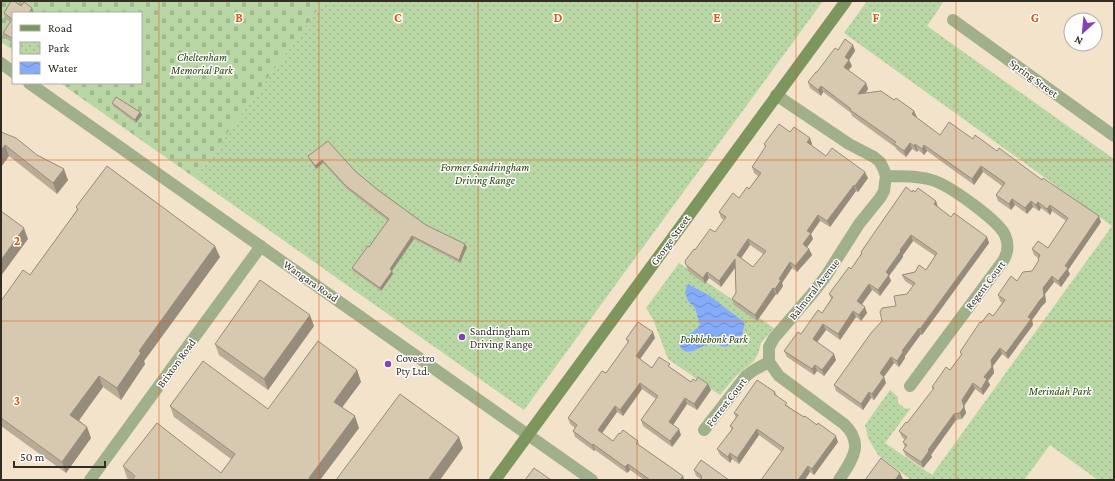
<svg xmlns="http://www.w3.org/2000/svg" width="1115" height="481" font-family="'Crimson Pro',serif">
	<defs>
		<pattern id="cemetery-stones" width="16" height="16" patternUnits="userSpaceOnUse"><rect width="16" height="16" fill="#b8d7a5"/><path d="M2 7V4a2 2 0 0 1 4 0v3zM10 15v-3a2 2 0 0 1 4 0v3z" fill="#9fb98e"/></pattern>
		<pattern id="park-dots" width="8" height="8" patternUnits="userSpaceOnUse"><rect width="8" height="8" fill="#b8d7a5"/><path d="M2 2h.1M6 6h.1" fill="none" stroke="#9fb98e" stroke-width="1.8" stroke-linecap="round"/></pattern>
		<pattern id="water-waves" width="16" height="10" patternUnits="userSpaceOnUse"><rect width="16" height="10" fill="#85acfb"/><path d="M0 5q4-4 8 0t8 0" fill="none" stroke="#6d8ccb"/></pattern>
	</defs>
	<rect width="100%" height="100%" fill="#f3e3cb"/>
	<path fill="url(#cemetery-stones)" d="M1,1h323l-129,177 -135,-95h81v-70h-128v37l-12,-8z"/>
	<path fill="url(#park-dots)" d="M324,1h499l-299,409 -329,-232z
		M867,1h77l-17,25 187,133v321h-16l-48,-35 -26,35h-113l-33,-25 -10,-17 -3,-13 25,-35 8,7v6l8,6 5,-1 -26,35 47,32 180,-249 -268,-193z
		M679,263l95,65 -13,15 -3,11 -5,8 -17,14 -16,19 -52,-36 -15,-40 -7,-11z"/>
	<path fill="url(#water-waves)" d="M688,284l22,12 35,27 -3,12 -16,12c-5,-1 -12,-4 -16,-3 -11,1 -21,15 -30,3 2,-9 14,-15 20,-22l-5,-17 -7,-7 -3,-9z"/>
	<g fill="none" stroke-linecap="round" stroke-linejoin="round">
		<path stroke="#9fb08b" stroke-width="12" d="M953,20l161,116
			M1,63l12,9
			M29,83l563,397
			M776,95l73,49 25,13 6,5 4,8 2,6 -2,15 -4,7 -21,26 -33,52 -14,18 -38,44 -5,9v15l10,14 65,48c21,20 8,36 -5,56
			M886,176c16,1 33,-1 49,5 16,6 63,39 70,54 4,9 3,18 -2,26l-93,125
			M704,430l42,-54 8,-6 15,-8
			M90,480l171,-234"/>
		<path stroke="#7d965e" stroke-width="12" d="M495,480l351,-479"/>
	</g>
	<path fill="#b9ac97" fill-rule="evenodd" d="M21,6l-8,7v30l-8,-5 -2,-5 8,-11 -6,-3 -1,-6z
		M853,45l2,6 -6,9 3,6 -4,5 18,12 2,6 -2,4 28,7 20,11 2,7 24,17 33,4 24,12 104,71 -33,48 2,4 -9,13 -7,-5 -9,12 1,8 -4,4 -10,14 1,5 -25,34 -6,-5 -9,12 1,7 -6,8 2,4 -7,10 -8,-6 -11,17 2,7 -4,6 -6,1 -25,35 1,2 -9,11 -17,-12 -3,-6 2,-2 -2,-6 2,-2 -3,-3 -3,-6 8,-8 26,-33 -1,-3 18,-17 11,-15 -1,-3 21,-29 12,-7 9,-13 -2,-2 -2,-6 34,-24 7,-10 -1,-3 -4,-3 -2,-6 16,-1 18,-27 -14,-10 -2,4 -9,-7 -2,3 -6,-4 -6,7 -12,-9 -4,5 -13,-9 -2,-6 6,-9 -19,-14 -9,13 -47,-34 -3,4 -6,-5 -1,2 -5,-3 -6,8 -9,-7 -2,-3 -43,-31 -1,-3 -28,-21 -2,4 -11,-8 -2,-6 30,-32z
		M112,103l28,9 2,3 -6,8 -23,-17z
		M1,132l67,48 -11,14 -48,-38 -8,11z
		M790,132l20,6 2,6 -1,1 15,11 42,22 -10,14 -2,-1 -26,36 -10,-6 -9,13 2,5 -6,8 2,2 3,6 -15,17 -5,-4 -10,15 1,3 -6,9 -1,-1 -19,27 -23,-16 -2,-6 4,-6 -1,-25 -14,19 -12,-9 -4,6 -17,-13 -2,-6 9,-15 20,-18 9,-12 -3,-2 -2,-6 20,-14 10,-9 9,-13 -4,-3 -2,-6 13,-19 -1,-4zM750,245l13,9 -10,13 -12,-9z
		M308,156l47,15 23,19 48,35 41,22 -7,16 -46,-24 -22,32 1,3 -12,17 -28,-20 -1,-3 17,-21 19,-26 -41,-32 -24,-26 -7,6 -7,-10z
		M912,192l26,15 13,10 36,20 2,6 -67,92 -1,-1 -16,22v2l-6,9 -5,-4 -10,14 2,6 -12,17 -3,-2 -8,12 -27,-19 -2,-6 62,-79 11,-12 6,-8 -8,-5 -3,-6 24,-5 9,-14 -22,-15 -10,14v2l-14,19 2,5 -11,15 -8,-6 -10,14 5,9 -6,8 -5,-4 -16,23 -14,-10 -9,12 19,18 -12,16 -7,-5 -3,4 -27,-18 -3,-6 38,-38 9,-14 -2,-5 22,-25 10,-15v-2z
		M76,207l144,50 -76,104 1,3 -24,36 -18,-13 -24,33 8,7 4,11 -25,35 -65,-47v-125l29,-26 47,-65z
		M314,326l-46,64 -49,-35 -4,-11z
		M653,332l2,6 -15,21 12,9h19l20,14 5,-1 12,3 3,6 -14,20 -10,-6 -14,21 8,10 -9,12 -29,-21 -2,-6 15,-21 -14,-10 -19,27 -6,-4 -15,21 11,8 7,-7 18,7 1,4 44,31 1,4h-40l-14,-10 -3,3 -32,-23 -1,1 -19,-14 -2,-6 2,-3 -5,-4 -2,-6 38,-45 22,-30 -2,-4z
		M357,370l4,12 -19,25 17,21 -39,52h-190l-3,-2 -4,-12 98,7 10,-14 -57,-42 -4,-11 98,3z
		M775,392l2,4 11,10 50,36 -24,33 -55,-40 -20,29 -7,-5 -2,4 -10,-8 -3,-6 15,-19 -2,-4 6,-8 -2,-5z
		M694,470l35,10h-27l-6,-4z"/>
	<path fill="#968c7b" d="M32,8l2,5h-5z
		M853,45l2,6 -8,12 -2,-6z
		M849,60l3,6 -6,7 -2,-6z
		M866,83l2,6 -8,11 -2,-6z
		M821,86l2,6 -2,4 -3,-6z
		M914,111l3,6 -3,3 -2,-6z
		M140,112l2,3 -6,8 -1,-3z
		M810,138l2,6 -3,4 -2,-6z
		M910,143l2,6 -6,8 -2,-6z
		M915,144l3,6 -1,2 -3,-6z
		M5,145l4,11 -8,11v-16z
		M924,145l3,6 -3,4 -2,-6z
		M322,160l1,3 -7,6 -1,-3z
		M981,166l2,6 -9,13 -2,-6z
		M64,169l4,11 -11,14 -4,-11z
		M865,172l3,6 -10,14 -3,-6z
		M854,185l2,6 -26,36 -3,-6z
		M1012,199l3,6 -4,5 -2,-6z
		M936,201l2,6 -2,3 -2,-6z
		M1031,201l2,6 -6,7 -2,-6z
		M1038,202l3,6 -2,3 -3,-6z
		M1050,205l2,6 -2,4 -3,-6z
		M818,215l2,6 -9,13 2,5 -8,11 -2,-6 4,-13z
		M1099,216l2,6 -33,48 2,4 -9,13 -3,-6 7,-15z
		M24,228l4,11 -27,37v-16z
		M911,235l2,6 -10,14v2l-14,19 2,5 -11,15 -2,-6 8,-18 14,-22z
		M412,236l2,3 -22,32 1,3 -12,17 -1,-3 10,-19z
		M987,237l2,6 -67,92 -2,-6z
		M748,239l2,6 -11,16 -2,-6z
		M465,244l2,3 -7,16 -1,-3z
		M215,246l5,11 -76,104 1,3 -24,36 -4,-12 22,-37z
		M809,249l3,6 -15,17 -2,-6z
		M735,259l2,6 -16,22 -2,-6z
		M790,262l2,6 -10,15 1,3 -6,9 -2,-6 4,-10z
		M707,272l2,6 -4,6 -2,-6z
		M1052,276l2,6 -9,12 1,8 -4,4 -10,14 1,5 -25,34 -2,-6 22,-36 15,-29z
		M869,284l3,6 -12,17 -3,-6z
		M773,288l3,6 -19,27 -2,-6z
		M865,307l2,6 -6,8 -2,-6z
		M853,311l3,6 -16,23 -2,-6z
		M310,315l4,11 -46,64 -4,-11z
		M823,324l3,6 -11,15 -2,-6z
		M919,328l2,6 -16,22v2l-6,9 -2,-6 5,-10z
		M653,332l2,6 -17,24 -2,-6z
		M1000,348l2,6 -9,12 1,7 -6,8 2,4 -7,10 -2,-6 3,-12 7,-17z
		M834,354l2,6 -12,16 -2,-6z
		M891,357l3,6 -12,16 -2,-6z
		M815,365l2,6 -3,4 -2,-6z
		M357,370l4,12 -23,31 -4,-11z
		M99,376l4,11 -28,39 -5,-11z
		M884,377l2,6 -12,17 -2,-6z
		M640,383l2,6 -19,27 -3,-6z
		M973,383l2,6 -11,17 2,7 -4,6 -2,-6 2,-13z
		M708,384l3,6 -14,20 -3,-6z
		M869,392l2,6 -8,12 -2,-6z
		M685,398l2,6 -16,24 -2,-6z
		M615,406l2,6 -17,24 -2,-6z
		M954,414l2,6 -25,35 1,2 -9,11 -2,-6 7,-12z
		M355,416l4,12 -39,52h-10l-1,-2z
		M87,427l4,11 -25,35 -4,-11z
		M679,429l2,6 -9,12 -2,-6z
		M757,429l2,6 -20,29 -2,-6z
		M836,436l2,6 -24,33 -2,-6z
		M459,437l4,11 -23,32h-12z
		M593,444l2,6 -1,1 -2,-6z
		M730,453l2,6 -2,4 -2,-6z
		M628,464l2,6 -3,3 -2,-6z
		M808,466l2,6 -5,8h-7z
		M900,473l3,6 -1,1h-7z
		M683,476l1,4h-4z"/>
	<path fill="#d7c8b0" stroke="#968c7b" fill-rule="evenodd" d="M11,1h3l7,5 3,-4 8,6 -3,5h-16v23l-1,2 -9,-5 9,-14 -8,-6z
		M845,39l8,6 -8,12 4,3 -5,7 22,16 -8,11 23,-3 13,9 2,-2 18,13 -2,3 28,21 9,-13 24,17 2,-4 22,16 2,-3 43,32 1,-2 56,38 -34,50 3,2 -10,13 -6,-5 -9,12 1,8 -4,4 -12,17 3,2 -25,34 -6,-5 -9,12 1,7 -8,10 3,2 -6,10 -8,-6 -11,17 2,7 -4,6 -6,1 -26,36 1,1 -8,11 -18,-12 4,-5 -4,-3 4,-5 -8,-6 7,-9 1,1 27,-35 -2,-1 14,-20 4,3 12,-16 -2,-2 20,-30 1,1 8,-10 4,3 12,-16 -7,-5 13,-19 6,5 6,-9 9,-1 7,-11 -1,-1 2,-4 -8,-6 6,-8 10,7 20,-30 -18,-13 -3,4 -9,-7 -2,3 -5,-4 -6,7 -13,-9 -3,5 -13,-9 9,-12 -24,-17 -9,13 -48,-34 -2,4 -7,-5 -1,2 -4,-3 -6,8 -10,-7 2,-2 -46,-32 1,-1 -30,-23 -3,4 -10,-8 8,-10h1l18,-24 3,2z
		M116,97l24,15 -5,8 -23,-17z
		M779,124l11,8 4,-5 16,11 -3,4 19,14 6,-8 33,24 -10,14 -1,-1 -27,36 -9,-6 -11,16 4,2 -8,11 6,5 -14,17 -5,-4 -11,17 2,1 -6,9 -2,-1 -18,27 -23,-16 4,-6 -1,-34 -16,22 -12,-9 -4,6 -17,-13 -1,-4 9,-12 1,1 15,-21 5,3 11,-15 -7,-5 14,-19 6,5 8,-11 2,2 12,-16 -9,-6 14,-21 -2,-2zM748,239l18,12 -13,16 -16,-12z
		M1,132l15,6 21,17 27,14 -11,14 -48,-38 -4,6z
		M328,141l27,30 23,19 48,35 39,19 -6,16 -47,-24 -22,33 2,2 -12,17 -28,-20 16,-22 1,1 20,-28 -43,-33 -24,-26 -7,6 -7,-10z
		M107,166l108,80 -76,105 2,2 -24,35 -18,-12 -29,39 17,12 -25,35 -61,-44v-117l22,-31 7,5 48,-66 -2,-2z
		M906,187l6,5 1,-2 2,2 3,-4 18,13 -2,3 17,13 3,-4 33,24 -67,92 -1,-1 -17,23 1,1 -6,9 -6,-4 -11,16 4,4 -12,17 -3,-2 -8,12 -27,-19 37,-52 11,-12 -2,-9 2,-4 14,-2 -2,-10 13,-2 8,-11 -13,-8 13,-3 4,-7 7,5 11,-17 -26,-18 -11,15 1,1 -15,21 3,3 -11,15 -9,-6 -12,17 8,6 -6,8 -6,-4 -15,23 -15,-10 -10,15 21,15 -12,16 -7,-5 -3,4 -28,-18 14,-19 3,2 17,-24 4,3 11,-16 -4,-3 20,-27 2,2 11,-16 -1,-1z
		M1,211l23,17 -23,32z
		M260,280l50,35 -46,64 -49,-35z
		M638,322l15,10 -17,24 16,12 7,-11 11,7 -2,2 23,16 2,-3 3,2 2,-4 10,7 -14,20 -9,-6 -16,24 10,7 -9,12 -29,-21 17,-24 -18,-13 -20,27 -5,-4 -17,24 15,11 6,-8 1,1 3,-4 15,11 -2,2 47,33 -3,4h-30l-22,-16 -3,3 -32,-23 -1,1 -19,-14 4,-6 -9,-7 34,-47 4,2 23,-32 -3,-2z
		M318,341l39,29 -23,32 21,14 -46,62 2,2h-179l3,-4 -12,-10 34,-43 64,50 14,-19 -65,-48 33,-45 65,48z
		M757,380l18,12 -1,2 13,9 -2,2 19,12 1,-1 12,9 1,-2 18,13 -24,33 -4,-3 -10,14h-37l23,-32 -27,-19 -20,29 -7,-5 -2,4 -11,-8 16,-21 -3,-2 8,-11 -4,-2z
		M400,394l59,43 -31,43h-92z
		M881,458l19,15 -5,7h-30z
		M701,460l28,20h-27l-1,-5 -7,-5z
		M534,468l17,12h-26z"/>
	<path fill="none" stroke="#df570d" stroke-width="1" stroke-opacity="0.55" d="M159,1v479M319,1v479M478,1v479M637,1v479M796,1v479M956,1v479M1,160h1113M1,321h1113"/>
	<g fill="#8441b5" stroke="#fff" stroke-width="1.5">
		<circle cx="462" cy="337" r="4"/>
		<circle cx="388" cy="364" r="4"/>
	</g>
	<g text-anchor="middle" stroke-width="3" stroke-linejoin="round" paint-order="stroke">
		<g font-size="11" font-style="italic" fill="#213f02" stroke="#fff">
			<text x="202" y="61">Cheltenham<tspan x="202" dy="13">Memorial Park</tspan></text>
			<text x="485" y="171">Former Sandringham<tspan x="485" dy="13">Driving Range</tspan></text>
			<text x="714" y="343">Pobblebonk Park</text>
			<text x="1060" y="395">Merindah Park</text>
		</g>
		<g font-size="11" fill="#322c22" stroke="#fff">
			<text transform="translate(1034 78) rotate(36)" y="4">Spring Street</text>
			<text transform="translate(670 240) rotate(-54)" y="4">George Street</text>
			<text transform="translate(311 281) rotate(35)" y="4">Wangara Road</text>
			<text transform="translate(985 285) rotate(-53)" y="4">Regent Court</text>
			<text transform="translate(814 289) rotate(-52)" y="4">Balmoral Avenue</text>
			<text transform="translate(176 363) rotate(-54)" y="4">Brixton Road</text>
			<text transform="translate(726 402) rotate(-52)" y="4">Forrest Court</text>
		</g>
		<g font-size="11" fill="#322c22" stroke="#fff" text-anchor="start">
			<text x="470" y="335">Sandringham<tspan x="470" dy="13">Driving Range</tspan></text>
			<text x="396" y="362">Covestro<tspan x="396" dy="13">Pty Ltd.</tspan></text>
		</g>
	</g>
	<g font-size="13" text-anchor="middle" font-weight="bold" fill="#df570d" stroke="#fff" stroke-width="3" stroke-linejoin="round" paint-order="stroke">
		<text x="239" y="22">B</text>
		<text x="398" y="22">C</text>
		<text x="558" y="22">D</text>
		<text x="717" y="22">E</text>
		<text x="876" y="22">F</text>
		<text x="1035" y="22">G</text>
		<text x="17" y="245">2</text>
		<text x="17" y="405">3</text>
	</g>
	<rect width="1115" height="481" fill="none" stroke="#322c22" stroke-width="4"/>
	<rect x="12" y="12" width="130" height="72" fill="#ffffff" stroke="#adaba7"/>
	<rect x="20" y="25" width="20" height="6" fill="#7d965e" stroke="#adaba7"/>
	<text x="48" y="32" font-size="12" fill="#322c22">Road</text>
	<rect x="20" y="42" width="20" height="12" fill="url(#park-dots)" stroke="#adaba7"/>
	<text x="48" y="52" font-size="12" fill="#322c22">Park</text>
	<rect x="20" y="62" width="20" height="12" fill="url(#water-waves)" stroke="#adaba7"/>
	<text x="48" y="72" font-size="12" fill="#322c22">Water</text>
	<g transform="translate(1083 32) rotate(207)"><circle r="19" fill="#ffffff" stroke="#adaba7"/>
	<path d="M0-3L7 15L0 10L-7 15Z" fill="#8441b5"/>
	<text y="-6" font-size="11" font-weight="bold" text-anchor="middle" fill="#322c22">N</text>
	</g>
	<path d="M14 461v6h91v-6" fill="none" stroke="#322c22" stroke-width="2"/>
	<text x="20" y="461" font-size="12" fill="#322c22" stroke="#ffffff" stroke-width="3" paint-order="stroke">50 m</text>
</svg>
